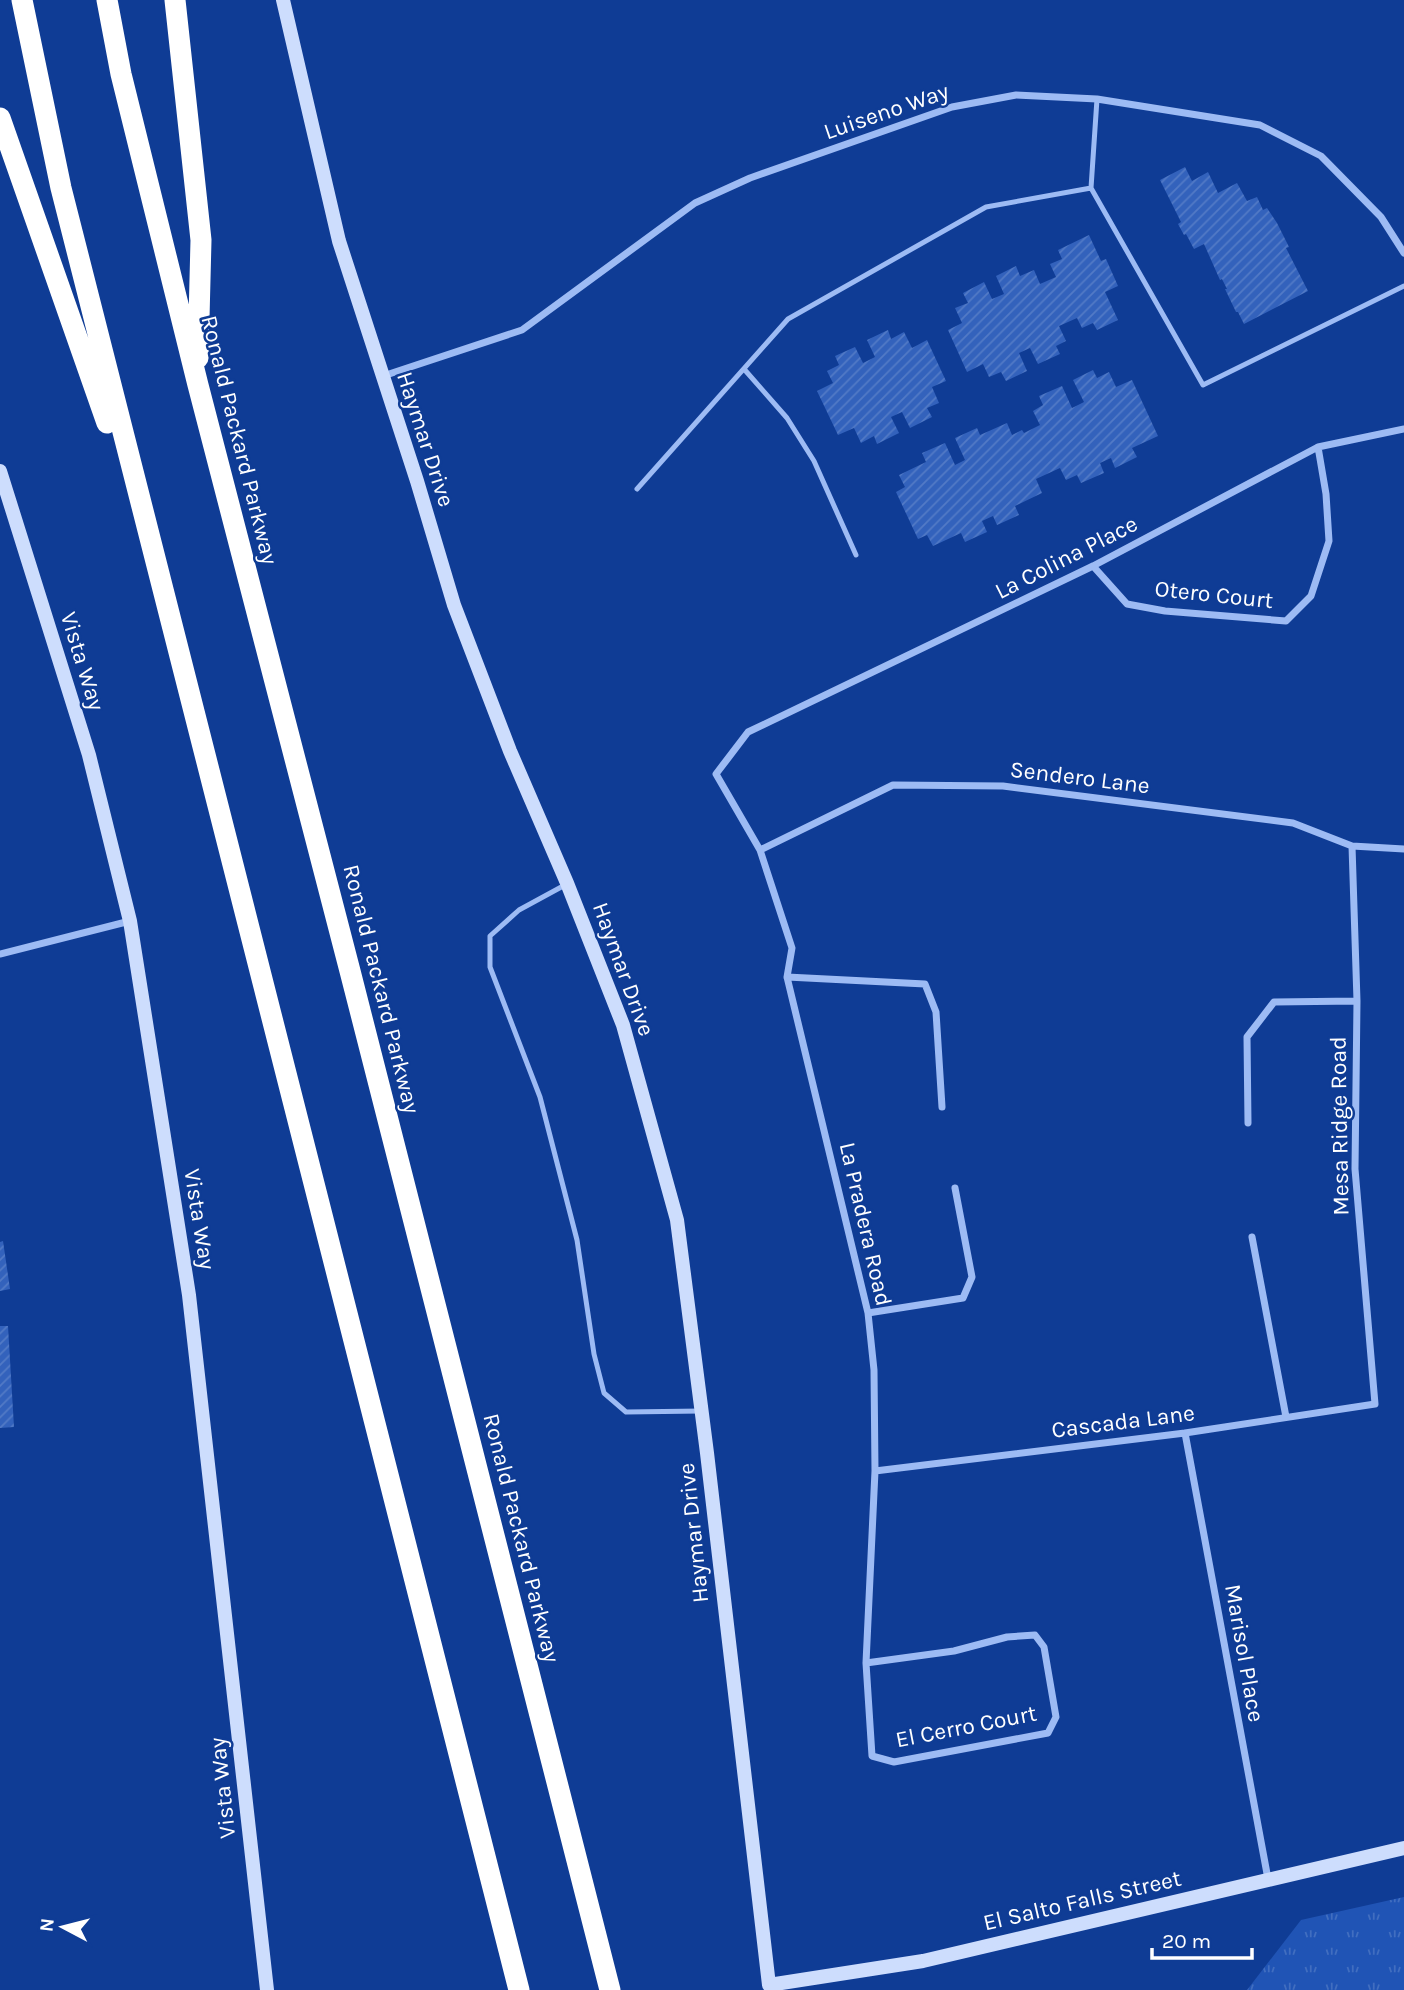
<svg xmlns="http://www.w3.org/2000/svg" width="1404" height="1990" font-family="Karla,sans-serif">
	<defs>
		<pattern id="grass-tufts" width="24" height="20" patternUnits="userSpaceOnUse" patternTransform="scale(1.75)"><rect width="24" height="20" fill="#2054b5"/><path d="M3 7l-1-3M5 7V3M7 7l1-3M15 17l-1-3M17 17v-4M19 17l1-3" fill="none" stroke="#416ec0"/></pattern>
		<pattern id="building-hatch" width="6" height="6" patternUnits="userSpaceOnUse" patternTransform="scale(1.75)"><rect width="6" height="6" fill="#3362bc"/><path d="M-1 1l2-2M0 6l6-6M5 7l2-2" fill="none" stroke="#527ac6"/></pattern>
	</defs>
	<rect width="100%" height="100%" fill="#0f3c95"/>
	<path fill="url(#grass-tufts)" d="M1404,1897v93h-157l54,-70z"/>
	<path fill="url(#building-hatch)" d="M1185,167l7,14 16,-9 10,21 19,-10 10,18 10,-4 6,13 4,-2 10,15 12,24 -3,1 22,43 -64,33 -6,-12h-2l-11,-23h2l-5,-10 -2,1 -16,-36 -10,5 -8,-15 -2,1 -6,-11 3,-2 -21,-42z
		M1089,235l12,26 5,-2 12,27 -13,6 13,28 -21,10 -4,-7 -11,5 -5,-10 -18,8 7,15 -10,5 4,8 -22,10 -8,-16 -11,5 8,18 -21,10 -5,-9 -12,5 -6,-13 -16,8 -19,-42 14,-7 -7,-15 13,-5 -5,-10 21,-11 8,17 12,-5 -8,-18 20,-10 4,10 14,-6 6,14 16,-7 -6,-13 12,-5 -4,-9z
		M888,330l3,9 13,-7 8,16 15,-8 19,41 -14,6 7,16 -12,5 5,9 -22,11 -8,-16 -11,5 8,16 -22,11 -3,-8 -13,7 -7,-15 -16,7 -21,-44 16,-8 -6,-12 12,-6 -4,-9 20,-9 8,16 12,-6 -8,-17z
		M1093,370l4,8 12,-6 7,15 16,-7 26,56 -26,12 5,9 -22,11 -4,-10 -11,5 4,10 -23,10 -4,-8 -11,5 -6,-12 -24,11 6,14 -27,13 4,9 -22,10 -4,-9 -11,5 5,11 -22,10 -4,-9 -28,13 -6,-11 -9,4 -22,-47 9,-5 -6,-12 27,-13 -4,-9 23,-10 10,22 10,-5 -10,-22 22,-10 3,7 27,-12 5,12 10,-5 2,3 16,-8 -7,-14 10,-6 -4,-9 23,-10 10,22 12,-6 -11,-22z
		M3,1241l7,48 -10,2v-49z
		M0,1326h8l6,101 -14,1z"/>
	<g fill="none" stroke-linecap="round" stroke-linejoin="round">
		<path stroke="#9dbbf4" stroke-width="5" d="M1091,188l112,197 201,-99
			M744,369l43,49 27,43 42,94
			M637,489l151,-170 198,-112 105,-19 6,-89
			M565,885l-46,25 -29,26v31l50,130 37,143 17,114 10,39 22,19 75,-1"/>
		<path stroke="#9dbbf4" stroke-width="7" d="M383,376l139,-46 173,-127 55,-25 202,-71 64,-12 81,4 163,26 61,31 60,61 23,36
			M1093,566l34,38 38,7 121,10 25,-25 18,-55 -3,-47 -8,-47
			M760,850l133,-65 110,1 290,37 59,23 52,3
			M0,954l130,-33
			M787,977l138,7 11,28 6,95
			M1248,1123l-1,-86 27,-35 83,-1
			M1252,1237l34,180
			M868,1313l95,-15 9,-21 -17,-89
			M1185,1433l83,446
			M875,1471l310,-38 190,-29 -20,-235 2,-168 -5,-155
			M866,1663l88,-12 53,-14 28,-2 9,12 12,70 -8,16 -154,29 -22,-6 -6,-93 9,-192 -1,-101 -6,-57 -81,-336 5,-29 -32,-98 -44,-76 32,-42 345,-166 225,-119 86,-18"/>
		<path stroke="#cdddfd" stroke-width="14" d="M283,0l56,241 78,240 37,124 56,146 57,132 56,142 54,195 30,233 62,532 154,-24 481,-113
			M0,471l89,284 41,166 59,374 78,695"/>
		<path stroke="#fff" stroke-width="21" d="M22,0l39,188 458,1802
			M107,0l14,74 77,311 152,586 260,1019
			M175,0l26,240 -3,118
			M0,118l107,305"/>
	</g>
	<g text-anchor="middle" stroke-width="5" stroke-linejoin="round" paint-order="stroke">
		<g font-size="23" fill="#fff" stroke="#0f3c95">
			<text transform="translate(886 111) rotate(-19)" y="8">Luiseno Way</text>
			<text transform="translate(426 439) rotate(72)" y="8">Haymar Drive</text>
			<text transform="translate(240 440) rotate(76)" y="8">Ronald Packard Parkway</text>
			<text transform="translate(1066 557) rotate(-27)" y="8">La Colina Place</text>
			<text transform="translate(1214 594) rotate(6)" y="8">Otero Court</text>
			<text transform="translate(83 661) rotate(73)" y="8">Vista Way</text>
			<text transform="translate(1080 777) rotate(7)" y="8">Sendero Lane</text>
			<text transform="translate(624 969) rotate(70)" y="8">Haymar Drive</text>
			<text transform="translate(382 989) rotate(76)" y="8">Ronald Packard Parkway</text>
			<text transform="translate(1339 1126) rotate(-91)" y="8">Mesa Ridge Road</text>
			<text transform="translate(200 1219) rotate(81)" y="8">Vista Way</text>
			<text transform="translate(866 1224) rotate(77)" y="8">La Pradera Road</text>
			<text transform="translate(1123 1421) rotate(-7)" y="8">Cascada Lane</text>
			<text transform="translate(693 1533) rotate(-96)" y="8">Haymar Drive</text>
			<text transform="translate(522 1538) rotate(76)" y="8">Ronald Packard Parkway</text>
			<text transform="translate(1245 1653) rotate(80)" y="8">Marisol Place</text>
			<text transform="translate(966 1726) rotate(-11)" y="8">El Cerro Court</text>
			<text transform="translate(222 1788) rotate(-96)" y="8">Vista Way</text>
			<text transform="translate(1082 1900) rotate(-13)" y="8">El Salto Falls Street</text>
		</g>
	</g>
	<g transform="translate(63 1927) rotate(277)" stroke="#0f3c95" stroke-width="5" paint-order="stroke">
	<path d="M0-5L12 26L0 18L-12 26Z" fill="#ffffff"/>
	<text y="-10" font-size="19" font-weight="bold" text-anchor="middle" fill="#ffffff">N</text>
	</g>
	<path d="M1152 1948v10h100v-10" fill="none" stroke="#ffffff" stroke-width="3.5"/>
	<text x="1162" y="1948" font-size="21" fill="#ffffff" stroke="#0f3c95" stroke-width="5" paint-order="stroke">20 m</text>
</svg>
